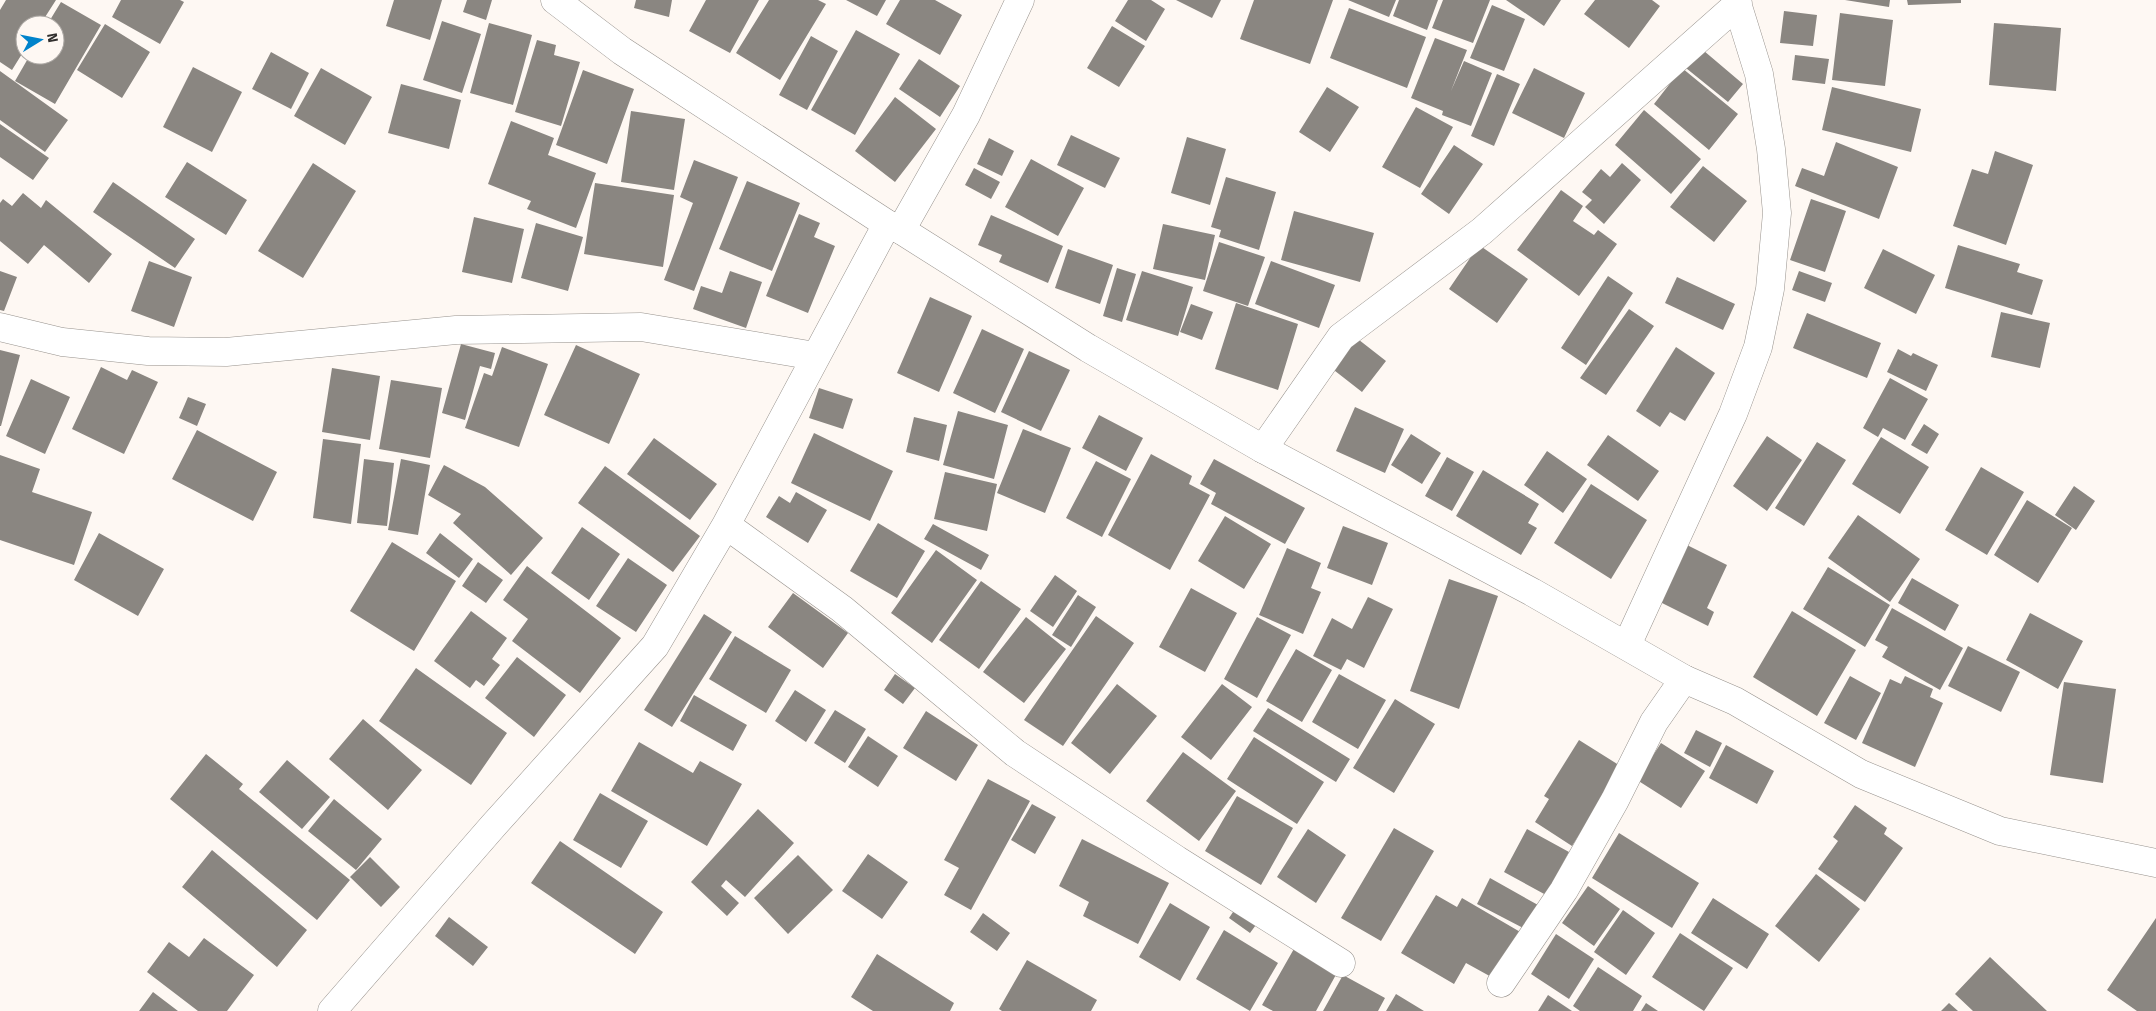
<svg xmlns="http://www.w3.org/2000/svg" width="2156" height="1011" font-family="'Fira Sans',sans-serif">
	<rect width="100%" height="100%" fill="#fef8f3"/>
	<path fill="#8a8681" d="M6,0h50l-16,25h-15v24l-13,21 -12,-8v-52z
		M121,0h59l4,2 -24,42 -48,-27z
		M394,0h48l-12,40 -44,-14z
		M467,0h25l-6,20 -23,-8z
		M636,0h36l-3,17 -35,-9z
		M706,0h53l-29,53 -41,-22z
		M769,0h49l8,4 -46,76 -44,-27z
		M846,0h40l-9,16z
		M900,0h35l27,15 -22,40 -54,-31z
		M1128,0h23l14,9 -19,32 -31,-20z
		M1176,0h45l-9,18z
		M1254,0h79l-23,64 -70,-25z
		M1348,0h48l-7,17z
		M1399,0h39l-11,30 -34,-14z
		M1443,0h47l-17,43 -41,-15z
		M1506,0h55l-17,26z
		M1595,0h57l8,6 -31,42 -45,-34z
		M1845,0h45l-1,7z
		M1907,0h54v3l-53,2z
		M61,2l40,23 -46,79 -40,-23 15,-26h25v-30h-8z
		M1492,5l33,14 -21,52 -34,-13z
		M1349,8l77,29 -19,51 -77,-30z
		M1784,11l33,4 -4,31 -33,-3z
		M1840,13l53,7 -8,66 -53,-6z
		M442,21l39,13 -19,59 -39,-13z
		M489,23l43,12 -19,70 -43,-12z
		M1994,23l67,5 -5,63 -67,-6z
		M105,24l45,28 -28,46 -45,-28z
		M1112,26l33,20 -26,41 -32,-19z
		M856,30l44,24 -45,81 -44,-25z
		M811,36l27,15 -31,59 -28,-15z
		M1435,38l32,12 -16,41 13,-30 28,12 -21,53 -29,-11 1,-4 -32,-13z
		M537,40l19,5 -2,10 26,7 -19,64 -46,-14z
		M1697,45l46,39 -15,18 -47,-38z
		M271,52l38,21 -18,36 -39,-20z
		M1795,55l34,4 -4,25 -33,-4z
		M919,59l41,27 -20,31 -41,-28z
		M193,67l49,25 -30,60 -49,-25z
		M321,68l51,29 -27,48 -51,-29z
		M1534,68l51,25 -21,45 -52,-25z
		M1682,68l56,46 -29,36 -55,-46z
		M583,70l51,19 -27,75 -51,-19z
		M0,71l68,49 -23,32 -45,-32z
		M1497,74l23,10 -26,62 -23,-10z
		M401,84l60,16 -12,49 -61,-16z
		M1327,87l32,20 -29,45 -31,-20z
		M1832,87l89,22 -10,43 -89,-22z
		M895,97l41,32 -41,53 -40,-31z
		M1416,107l37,20 -33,61 -38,-21z
		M1644,110l57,49 -30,35 -56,-49z
		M631,111l54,8 -11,71 -53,-8z
		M511,121l43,17 -6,17 48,18 -20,55 -49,-19 4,-8 -43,-17z
		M0,124l49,34 -16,22 -33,-23z
		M1071,135l49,23 -15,30 -48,-23z
		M1187,137l39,12 -16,56 -39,-12z
		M989,138l25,13 -12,25 -25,-12z
		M1836,142l62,25 -19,52 -84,-33 7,-18 22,8z
		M1454,145l29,19 -34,50 -28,-20z
		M1995,151l38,14 -27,80 -53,-19 19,-57 16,5z
		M1031,159l53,29 -26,48 -53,-29z
		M694,160l44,17 -44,114 -30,-11 29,-77 -13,-6z
		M187,162l60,38 -21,35 -61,-38z
		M313,163l43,28 -53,87 -45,-27z
		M1622,163l19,17 -37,44 -19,-17 7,-7 -10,-8 19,-23 9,8z
		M1703,166l44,35 -33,41 -44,-35z
		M974,168l26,14 -9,17 -26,-14z
		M1226,177l50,15 -17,58 -40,-13 2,-7 -10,-3z
		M747,181l53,22 -28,68 -53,-22z
		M113,182l82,57 -20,29 -82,-56z
		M595,183l79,12 -11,72 -79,-13z
		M1561,190l22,16 -10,15 21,14 4,-5 19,14 -38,52 -62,-46z
		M23,193l18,15 5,-8 66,54 -23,29 -45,-38 -16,19 -28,-23v-38l3,-4 9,7z
		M1811,199l35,12 -21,61 -35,-12z
		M1294,211l80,22 -14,49 -79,-22z
		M799,214l21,9 -6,14 21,9 -27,67 -42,-17z
		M991,215l72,31 -15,37 -49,-21 3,-7 -24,-10z
		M474,217l50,12 -12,54 -50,-11z
		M536,223l47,14 -15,54 -47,-13z
		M1163,224l52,11 -10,45 -52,-11z
		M1219,242l46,15 -17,49 -45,-15z
		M1479,245l49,34 -31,44 -48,-34z
		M1958,245l62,19 -3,8 26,8 -11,35 -87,-27z
		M1068,249l45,16 -13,39 -45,-16z
		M1883,249l52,26 -19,39 -52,-26z
		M149,261l43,16 -18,50 -43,-16z
		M1271,261l64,24 -16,43 -64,-24z
		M1117,268l19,6 -14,48 -19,-6z
		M0,271l17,6 -13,34 -4,-1z
		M730,271l32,11 -16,46 -53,-19 8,-23 21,7z
		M1142,271l51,16 -15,49 -52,-16z
		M1799,271l33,12 -7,19 -33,-12z
		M1608,276l25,17 -47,72 -25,-17z
		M1677,277l58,27 -12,26 -58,-27z
		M930,297l42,19 -33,76 -42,-19z
		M1236,303l62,21 -20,66 -63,-21z
		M1191,304l22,8 -11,28 -22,-8z
		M1629,309l25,17 -48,69 -26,-17z
		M2001,312l49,11 -10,45 -49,-11z
		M1807,313l74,30 -14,35 -74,-30z
		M982,329l42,20 -29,64 -42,-20z
		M1354,336l32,25 -24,31 -32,-25z
		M461,344l34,9 -4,16 -11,-3 -15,54 -23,-7z
		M576,345l64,29 -31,70 -65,-29z
		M502,347l46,17 -29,83 -54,-19 19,-55 8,3z
		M1676,347l39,26 -30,48 -15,-9 -10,15 -24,-16z
		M1898,349l13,7 2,-3 25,12 -12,26 -39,-19z
		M0,350l20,5 -19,71h-1z
		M1029,351l41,19 -29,61 -40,-19z
		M101,367l26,13 5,-10 26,12 -34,72 -52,-25z
		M332,368l48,8 -10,64 -48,-8z
		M1890,378l38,21 -23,41 -22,-12 -5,9 -15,-9z
		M31,379l39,18 -25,57 -39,-18z
		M391,380l51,8 -12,70 -51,-9z
		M819,388l34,11 -10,30 -34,-11z
		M188,397l18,7 -9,22 -18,-8z
		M1355,407l49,22 -19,44 -49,-22z
		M958,411l50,14 -14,54 -51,-14z
		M1099,415l44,23 -17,33 -44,-23z
		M914,417l33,8 -8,36 -33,-9z
		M1924,424l15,10 -12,20 -16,-9z
		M1023,429l48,19 -26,65 -48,-20z
		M197,430l80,42 -24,49 -81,-42z
		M814,433l79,38 -23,50 -79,-38z
		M1411,434l30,19 -19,31 -31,-19z
		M1608,435l51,36 -21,30 -51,-36z
		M1767,436l35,24 -35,51 -34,-25z
		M1881,437l48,30 -29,47 -48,-30z
		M654,438l63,46 -27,36 -63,-46z
		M323,439l38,5 -10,80 -38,-6z
		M1817,442l29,18 -42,66 -29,-18z
		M1547,451l40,28 -24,34 -39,-28z
		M1151,454l41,22 -3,8 21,11 -40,75 -62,-35z
		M0,455l40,14 -8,23 60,20 -18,53 -74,-25z
		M1447,457l27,15 -22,39 -27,-15z
		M364,459l30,4 -7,63 -30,-3z
		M401,459l29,6 -12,70 -30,-5z
		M1214,459l91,49 -20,36 -74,-40 5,-11 -16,-9z
		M1096,461l35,18 -29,58 -36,-19z
		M444,465l41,22 58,51 -32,37 -58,-52 8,-9 -33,-19z
		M605,466l95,70 -27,36 -95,-69z
		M1981,467l43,25 -37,63 -42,-25z
		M1483,470l56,34 -11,19 9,5 -16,27 -65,-39z
		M945,472l52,12 -10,47 -53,-12z
		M1591,484l56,36 -36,59 -57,-36z
		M2074,486l21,15 -19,29 -21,-15z
		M796,492l31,18 -19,33 -42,-26 13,-21 11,7z
		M2027,500l45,28 -34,55 -44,-28z
		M1858,515l62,44 -30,43 -62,-44z
		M1225,516l46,28 -27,45 -46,-28z
		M878,523l47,28 -28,47 -47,-27z
		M933,524l56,31 -8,15 -57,-31z
		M1343,526l45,17 -16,42 -45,-17z
		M582,527l38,27 -31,46 -38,-27z
		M99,533l65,36 -26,47 -64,-36z
		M440,533l33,26 -14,19 -33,-25z
		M392,542l64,39 -42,70 -64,-40z
		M1683,543l44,22 -20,43 7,4 -6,14 -52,-26z
		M1287,548l34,15 -10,25 10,4 -18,42 -44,-19z
		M936,550l41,30 -45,63 -41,-30z
		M628,558l39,27 -31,47 -40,-26z
		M478,562l25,18 -17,23 -24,-17z
		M527,566l94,72 -41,55 -68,-52 16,-22 -25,-19z
		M1828,567l62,38 -25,42 -62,-38z
		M1055,575l22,16 -24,36 -23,-16z
		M1912,578l47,27 -14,26 -47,-28z
		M1449,579l49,17 -39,113 -49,-18z
		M981,581l40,28 -42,60 -40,-29z
		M1191,588l46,25 -32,59 -46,-25z
		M793,593l55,40 -25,35 -55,-41z
		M1078,595l18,12 -25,40 -19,-12z
		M1368,597l25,12 -29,59 -17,-9 -6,11 -28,-14 19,-38 20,11z
		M1892,608l71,40 -23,42 -58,-33 6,-10 -13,-7z
		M471,611l36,27 -15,21 8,6 -16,21 -8,-6 -6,8 -36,-27z
		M1792,611l64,39 -39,66 -64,-39z
		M2030,613l53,28 -25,48 -52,-29z
		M704,614l28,18 -60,95 -28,-17z
		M1096,616l38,27 -71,103 -39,-26z
		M1026,617l40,32 -42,54 -41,-31z
		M1257,617l34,18 -34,63 -33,-19z
		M735,636l56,34 -25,43 -57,-34z
		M1968,646l52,26 -19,40 -53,-26z
		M1296,649l36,21 -30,52 -36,-21z
		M517,657l49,38 -32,42 -49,-39z
		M416,668l91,65 -36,52 -92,-64z
		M895,674l20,14 -12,16 -19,-14z
		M1339,674l47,26 -28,49 -46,-27z
		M1850,676l31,17 -25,47 -32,-17z
		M1905,676l28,13 -3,8 13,6 -28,64 -53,-24 28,-64 11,5z
		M2064,682l52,7 -13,94 -53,-8z
		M1117,684l40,32 -47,58 -39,-31z
		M1222,684l30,23 -41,53 -30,-23z
		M795,690l31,20 -20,32 -31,-21z
		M694,695l53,30 -14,26 -53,-30z
		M1395,699l40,25 -41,69 -41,-25z
		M1268,708l82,51 -14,23 -83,-51z
		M835,710l31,19 -21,34 -31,-20z
		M926,711l52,34 -22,36 -53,-33z
		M363,719l59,51 -34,40 -59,-51z
		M1696,730l26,13 -12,24 -26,-14z
		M868,736l30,20 -20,31 -30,-20z
		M1254,737l70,45 -27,42 -70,-45z
		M1579,740l43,27 -50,79 -37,-24 14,-23 -5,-3z
		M639,742l54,31 7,-12 42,23 -35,62 -96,-55z
		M1661,743l44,28 -24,37 -44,-28z
		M1726,745l48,26 -17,33 -48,-26z
		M1183,752l53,39 -37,50 -53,-40z
		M206,754l37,30 -4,5 111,91 -33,40 -147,-121z
		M287,760l43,37 -28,32 -43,-37z
		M988,779l42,22 -59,109 -27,-15 15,-27 -15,-8z
		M600,793l48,28 -27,47 -48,-28z
		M1237,796l56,32 -32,57 -56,-34z
		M334,799l48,40 -26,31 -48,-39z
		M1032,804l24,13 -21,37 -24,-14z
		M1855,805l32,23 -3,6 19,14 -38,54 -47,-33 20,-28 -5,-4z
		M758,809l36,34 -49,54 -19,-17 -5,6 18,17 -12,13 -36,-34z
		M1394,828l40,23 -53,90 -40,-23z
		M1308,829l38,26 -30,48 -39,-26z
		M1527,829l42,23 -23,43 -42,-23z
		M1619,833l80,50 -27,45 -80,-50z
		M1082,839l87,44 -31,61 -55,-28 6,-14 -30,-16z
		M560,841l103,71 -28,42 -104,-71z
		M212,850l95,80 -30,37 -95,-80z
		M868,854l40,28 -26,37 -40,-28z
		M798,855l35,35 -45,44 -34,-36z
		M370,857l30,30 -19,20 -31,-30z
		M1816,874l44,35 -41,53 -44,-36z
		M1490,878l48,27 -13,24 -48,-25z
		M1588,886l32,23 -26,37 -32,-23z
		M1436,895l21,12 5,-9 60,35 -27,46 -29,-16 -12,21 -53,-31z
		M1713,898l56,36 -22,35 -56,-36z
		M1170,903l40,24 -30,54 -41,-24z
		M1239,903l22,15 -11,15 -21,-15z
		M1623,910l32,23 -29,42 -32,-23z
		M983,913l27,20 -13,18 -27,-19z
		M449,917l39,30 -15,19 -38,-30z
		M2156,918v93h-19l-30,-21z
		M1224,930l54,33 -28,48 -54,-32z
		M1680,933l53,35 -29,43 -52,-34z
		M1556,934l38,25 -25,40 -38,-25z
		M204,938l50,37 -27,36h-29l-51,-39 22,-30 20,15z
		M1295,947l43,24 -22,40h-43l-11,-6z
		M877,954l77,49 -4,8h-77l-22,-14z
		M1990,957l57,54h-74l-18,-17z
		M1027,960l70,40 -6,11h-89l-3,-2z
		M1598,967l44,29 -9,15h-53l-7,-5z
		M1343,975l42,23 -7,13h-55z
		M153,992l25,19h-39z
		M1396,994l28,17h-38z
		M1548,995l24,16h-34z
		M1646,1003l12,8h-17z
		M1949,1003l9,8h-17z"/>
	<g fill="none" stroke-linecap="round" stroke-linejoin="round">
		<g stroke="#97928d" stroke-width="29">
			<path id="street" d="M901,230l65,-115 54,-115
				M0,327l62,15 86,9 78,1 230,-22 185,-3 174,29
				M1263,449l78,-112 141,-106 256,-227
				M726,525l116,84 173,144 162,107 164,103
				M1627,645l106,-231 25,-67 12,-58 7,-76 -6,-64 -12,-75 -23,-74
				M1501,983l63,-93 51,-90 39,-78 30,-43
				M332,1011l161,-185 162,-180 71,-121 161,-301"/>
		</g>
		<g stroke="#97928d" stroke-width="29">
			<path id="secondary" d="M555,0l67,51 265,173 14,6 187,118 175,101 269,143 152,87 51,22 126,73 139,57 156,32"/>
		</g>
		<use href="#street" stroke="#fff" stroke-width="28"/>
		<use href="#secondary" stroke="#fff" stroke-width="28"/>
	</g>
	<g transform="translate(40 40) rotate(80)"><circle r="24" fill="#fef8f3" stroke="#aca8a4"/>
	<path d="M0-4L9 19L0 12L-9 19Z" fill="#0083cb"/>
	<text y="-8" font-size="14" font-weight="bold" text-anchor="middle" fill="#312f2d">N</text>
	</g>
</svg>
